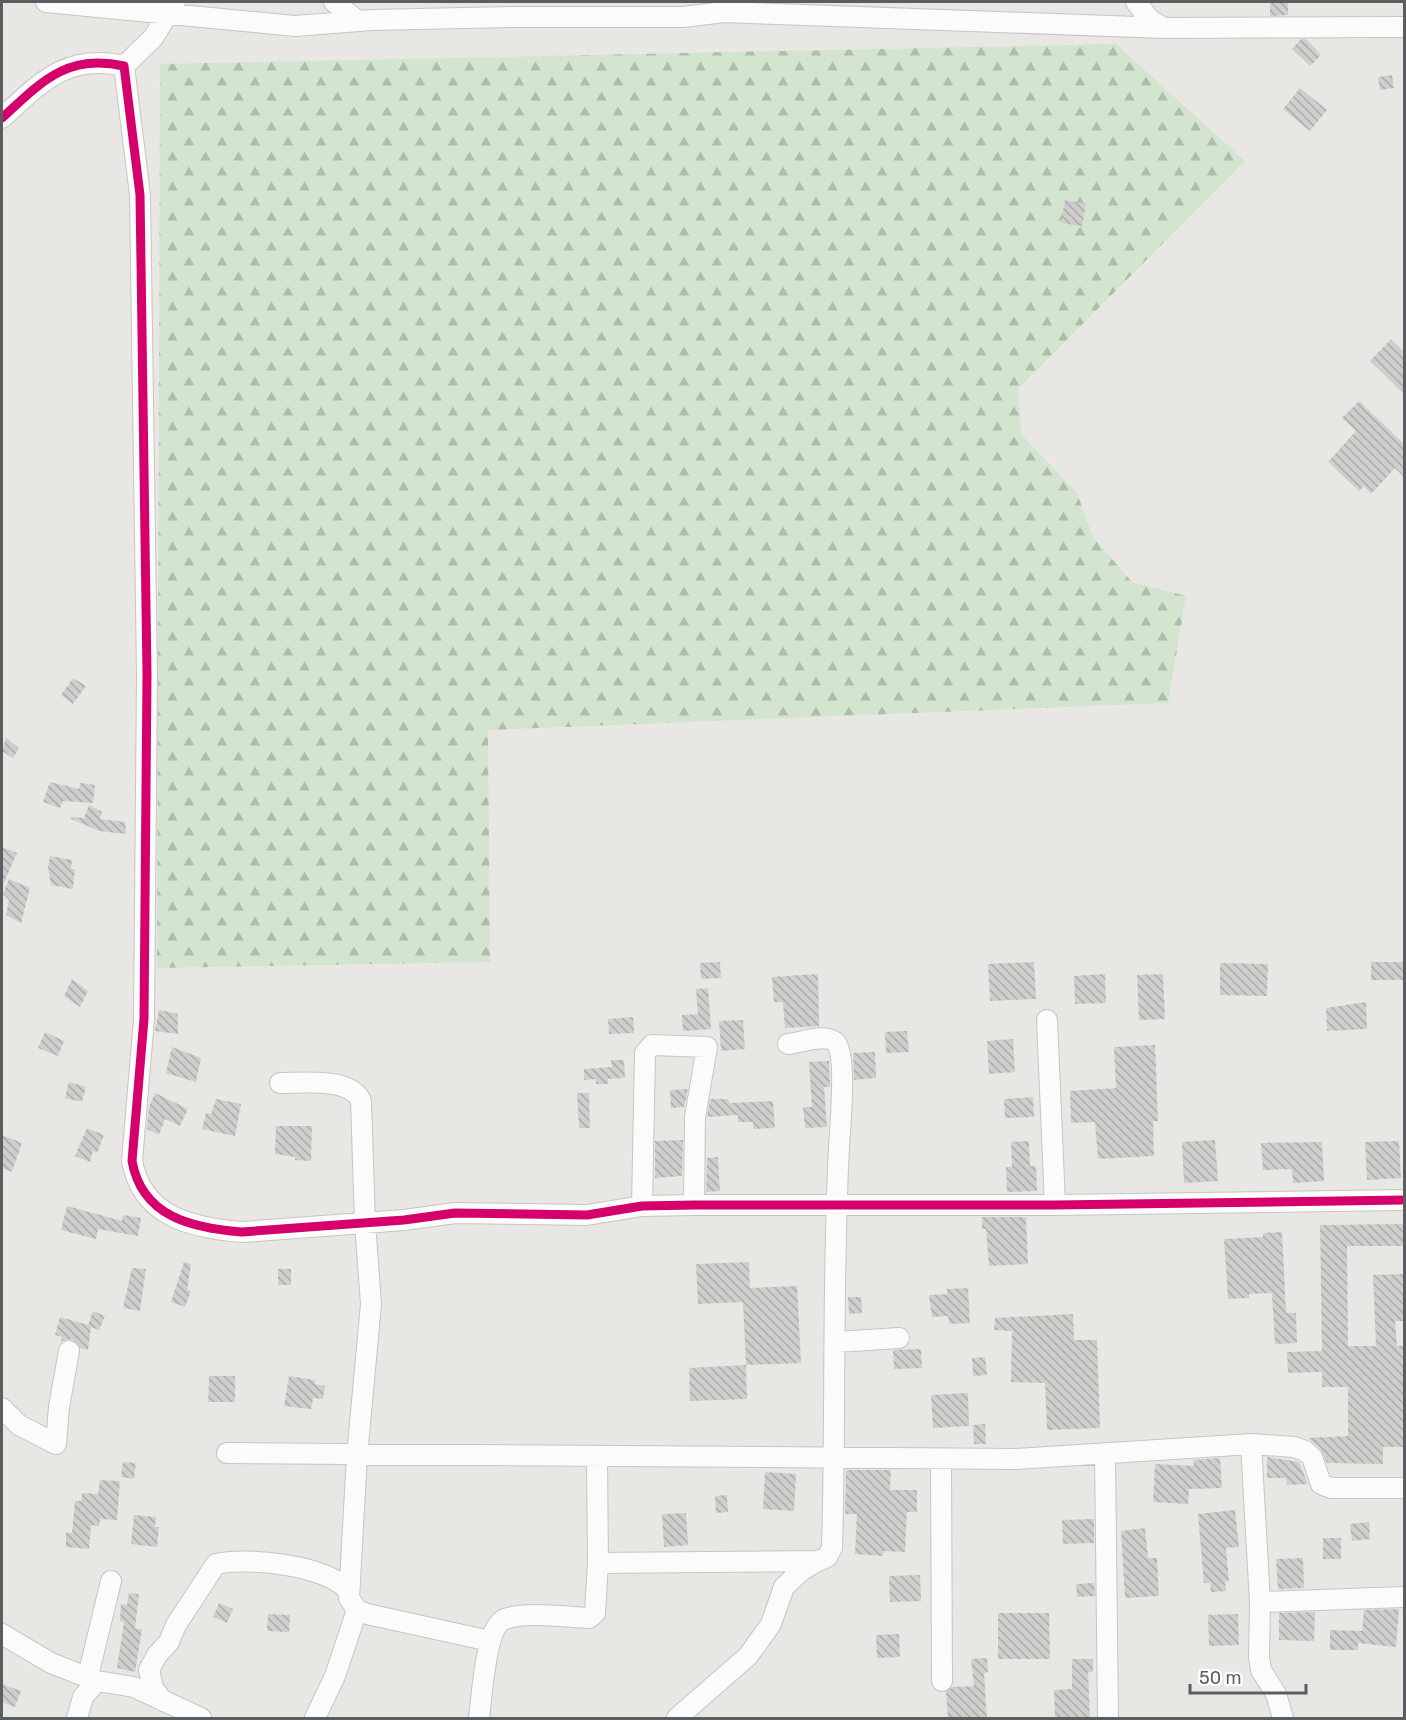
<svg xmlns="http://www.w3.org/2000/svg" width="1406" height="1720" font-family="Rubik,sans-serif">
	<defs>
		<pattern id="forest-firs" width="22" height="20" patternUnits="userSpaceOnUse" patternTransform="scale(1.5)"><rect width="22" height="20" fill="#d4e5cf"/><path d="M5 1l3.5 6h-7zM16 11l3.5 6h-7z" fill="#afbdab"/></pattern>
		<pattern id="building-back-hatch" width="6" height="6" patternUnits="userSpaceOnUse" patternTransform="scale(1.5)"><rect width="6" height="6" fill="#d0cecd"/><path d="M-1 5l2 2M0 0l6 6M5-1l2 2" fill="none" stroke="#acaaaa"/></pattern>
	</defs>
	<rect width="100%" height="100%" fill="#e9e7e4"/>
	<path fill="url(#forest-firs)" d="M1116,44l129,117 -227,228 3,45 56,59 16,44 39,45 54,14 -18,107 -680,27 2,232 -333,6 3,-904z"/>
	<path fill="url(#building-back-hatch)" d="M1270,2h18v13l-18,1z
		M1301,39h5l15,16 -11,11 -18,-17z
		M1392,75l2,13 -14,2 -2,-13z
		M1300,88l27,22 -17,21 -27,-22z
		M1065,200l21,4 -4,22 -21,-3z
		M1391,339l13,13v42l-34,-33z
		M1359,401l45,43v33l-9,-9 -24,26 -7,-8 -5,5 -31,-29 28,-31 -14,-13z
		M73,678l13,8 -13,18 -12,-9z
		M6,738l13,10 -6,10 -11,-7z
		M50,782l29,7 1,-6 15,2 -2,18 -30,-2 -3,7 -17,-6z
		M89,805l13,7 -2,7 25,3 1,12 -27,-3 -28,-12 1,-2 12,1z
		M2,847l15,6 -15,34z
		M50,856l22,4 -1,9h4l-2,20 -22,-4 -3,-18z
		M9,879l21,9 -9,35 -15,-8 3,-15 -6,-6z
		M720,962l1,16 -20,1 -1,-16z
		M1034,962l2,37 -46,2 -2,-37z
		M1371,962h33v18h-33z
		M1220,963l48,1 -1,32 -47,-1z
		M818,974l1,52 -34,2 -2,-26h-9l-2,-25z
		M1105,974l1,29 -31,1 -1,-28z
		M1163,974l2,45 -26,1 -2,-45z
		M72,979l16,12 -8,16 -16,-11z
		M708,988l3,41 -28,2 -1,-16 16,-1 -2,-25z
		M1366,1002l1,27 -40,2 -1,-23z
		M159,1010l19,4v20l-23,-3z
		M633,1017l1,16 -25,1 -1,-15z
		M743,1020l2,29 -24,2 -2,-30z
		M907,1031l2,21 -23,1 -1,-21z
		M45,1032l19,9 -6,15 -20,-8z
		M1013,1039l2,33 -26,2 -2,-33z
		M1155,1045l3,76h-5l1,35 -56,3 -3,-37 -24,1 -1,-32 46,-3 -2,-41z
		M172,1047l29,11 -5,24 -30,-9z
		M875,1052l1,26 -22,2 -1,-27z
		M611,1060h13l1,18 -17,1v5h-12v-5l-12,1v-11l28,-2z
		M829,1061l1,26h-6l3,40 -22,1 -2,-21h9l-3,-45z
		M69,1082l17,5 -4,15 -17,-4z
		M688,1089l-4,18 -13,1 -1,-18z
		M155,1093l33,16 -8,17 -15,-7 -6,16 -12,-6 2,-22z
		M577,1093h12l1,35h-11z
		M1033,1097l1,20 -29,1 -1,-19z
		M216,1099l25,5 -6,32 -33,-7 4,-16 5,1z
		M710,1099h18l1,4 44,-2 2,27 -22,1v-7h-15v-7l-31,2z
		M276,1126h36l-1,35 -16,-1v-3l-20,-3z
		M87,1128l17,7 -7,18 -4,-2 -3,11 -15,-6z
		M2,1135l20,8 -10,29 -10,-4z
		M683,1140l-1,36 -27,2v-37z
		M1215,1140l3,41 -34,2 -2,-41z
		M1029,1141l1,25h6l1,25 -30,1 -1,-25h6l-1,-25z
		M1399,1141l2,37 -34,2 -2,-38z
		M1322,1142l2,39 -31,2 -1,-14 -29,1 -2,-27z
		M718,1157l2,34 -14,1 1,-34z
		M67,1206l55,15 1,-6 18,3 -3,18 -40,-7 -2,10 -35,-9z
		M982,1217h44l2,47 -39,2 -3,-37h-4z
		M1404,1224v22h-57l1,100h28l-3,-71 31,-1v47h-9l2,25h7v101h-21v17l-56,-1 -7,-15 -12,-10 40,-2v-49h-26v-15l-34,1 -1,-21 35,-1 -2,-126z
		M1282,1232l4,81h10l1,30 -22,1 -3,-51 -23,1v4l-21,1 -4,-60 39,-2v-4z
		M184,1262l7,2 -4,26 4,1 -6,16 -14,-5z
		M749,1262l1,26 47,-2 4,77 -55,2 -3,-63 -45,2 -2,-40z
		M132,1268l14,1 -6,42 -17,-3z
		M278,1269h13v16h-13z
		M968,1288l2,35 -21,1 -1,-8 -16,1 -3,-22 18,-1v-5z
		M848,1297h13l1,16 -13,1z
		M93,1311l12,5 -6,14 -8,-3 -3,23 -8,-2 -8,-9 -11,2 1,-4 -7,-2 5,-18 28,8z
		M1073,1314l1,26h23l3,88 -53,2 -2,-47 -34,-1 1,-51 -18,-1 1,-12z
		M921,1349l1,19 -28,1 -1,-19z
		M985,1357l2,18 -14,1 -1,-18z
		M746,1365l1,34 -57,2 -1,-33z
		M209,1376h26v26h-27z
		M289,1376l26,4v4l10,2 -2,13 -10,-1 -2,11 -27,-3z
		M968,1393l1,33 -36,2 -2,-33z
		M985,1424l1,20h-12l-1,-19z
		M1267,1457l32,5 9,22 -21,1 -1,-7h-19z
		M1220,1458l2,30 -33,1 -1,15 -35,-2 2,-38 39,2 -1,-6z
		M123,1462l13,1 -2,16 -13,-2z
		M846,1470h45l-1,20h27v22h-10l-2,40 -22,-1v5l-28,-2 2,-40h-12z
		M765,1472l31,2 -2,37 -31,-2z
		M100,1480l20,1 -3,39 -17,-1 -1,7 -8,-1 -2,24 -23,-2v-15l6,1 3,-32h6l1,-8 16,1z
		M727,1495l1,17 -12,1 -1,-17z
		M1235,1510l4,37 -13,1 3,33 -4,1 1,9 -15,1 -1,-9h-6l-6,-69z
		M686,1513l2,32 -24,2 -2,-33z
		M134,1515l22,2 -1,10h4l-2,20 -26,-3z
		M1094,1519v24l-31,1 -1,-24z
		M1369,1522l1,17 -18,2 -2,-17z
		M1145,1528l3,30h9l2,38 -34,2 -4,-67z
		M1323,1538h18v21h-18z
		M1303,1558l1,30 -26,1 -2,-30z
		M920,1575l1,26 -31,1 -1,-26z
		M1094,1583l1,13 -18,1 -1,-13z
		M129,1593l10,1 -4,35h7l-7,43 -18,-4 7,-46 -4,-1 1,-17 6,1z
		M219,1603l14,6 -6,14 -14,-6z
		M1399,1609l-3,38 -38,-4v7h-28v-20l32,1 2,-21z
		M1315,1612l-1,29 -35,-1v-27z
		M998,1613h51l1,46h-52z
		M268,1614l22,1 -1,17 -22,-1z
		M1238,1614l1,31 -30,1 -1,-31z
		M899,1634l1,23 -23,1 -1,-23z
		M987,1658l1,14 -4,1 3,46h-39l-2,-27 6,-5 22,-1 -3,-27z
		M1072,1659h21v13h-5l2,47 -35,-1 -1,-28 18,-1z
		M2,1684l19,7 -6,16 -13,-5z"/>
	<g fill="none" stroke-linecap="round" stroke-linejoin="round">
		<g stroke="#c5c5c5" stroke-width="22">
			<path id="minor" d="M46,2l249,24 77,-6 140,-3h171l41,-5 440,16 240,-1
				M334,2l24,19
				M1136,2l14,18 14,8
				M124,66l29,-28 22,-36
				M2,118c39,-36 65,-65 122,-52l16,129 7,480 -3,344 -12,142c10,56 60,67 110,71l162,-12 51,-7 132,2 55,-9 52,-1h361l349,-5
				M1047,1020l8,185
				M280,1083c22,0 71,-6 81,18l4,122 6,81 -14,152 -8,142 8,12 10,4 123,27
				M642,1206l3,-153 7,-8 55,2 -12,70 -1,88
				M836,1342l63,-4
				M2,1408l17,17 37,19 3,-37 10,-56
				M1251,1444l9,158 -1,55 2,13 15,24 7,24
				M227,1453l789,6 235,-15 43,3 11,4 7,6 9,27 10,4h73
				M1105,1454l3,264
				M941,1459l1,222
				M598,1563l220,-2 9,-4 5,-9c4,-134 0,-268 7,-401 1,-19 8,-91 -3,-104 -10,-11 -35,0 -48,1
				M1260,1602l144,-5
				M2,1634l49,29 46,18 37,6 67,31
				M88,1676l23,-95
				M163,1701l-10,-13 -4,-18 8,-15 12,-13 7,-17 40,-61c32,-7 112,1 132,27
				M77,1718l6,-21 14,-16
				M315,1718l20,-42 22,-66
				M479,1718c3,-20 6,-92 26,-99 21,-8 61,-2 84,-1l6,-5 3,-50 -1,-106
				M677,1718l71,-62 23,-32 13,-37 17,-16 17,-10"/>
		</g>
		<use href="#minor" stroke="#fcfbfb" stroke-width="20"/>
		<g stroke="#fff" stroke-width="13">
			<path id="cycleway" d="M2,118c39,-36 65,-65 122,-52l16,129 7,480 -3,344 -12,142c10,56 60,67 110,71l162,-12 51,-7 132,2 55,-9 52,-1h361l349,-5"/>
		</g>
		<use href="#cycleway" stroke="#d6006c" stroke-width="9"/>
	</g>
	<rect width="1406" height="1720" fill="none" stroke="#5a5e61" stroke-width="6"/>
	<path d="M1190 1684v9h116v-9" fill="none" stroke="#5a5e61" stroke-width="3"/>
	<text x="1199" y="1684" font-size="18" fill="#5a5e61" stroke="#ffffff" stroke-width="4.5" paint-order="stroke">50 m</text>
</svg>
